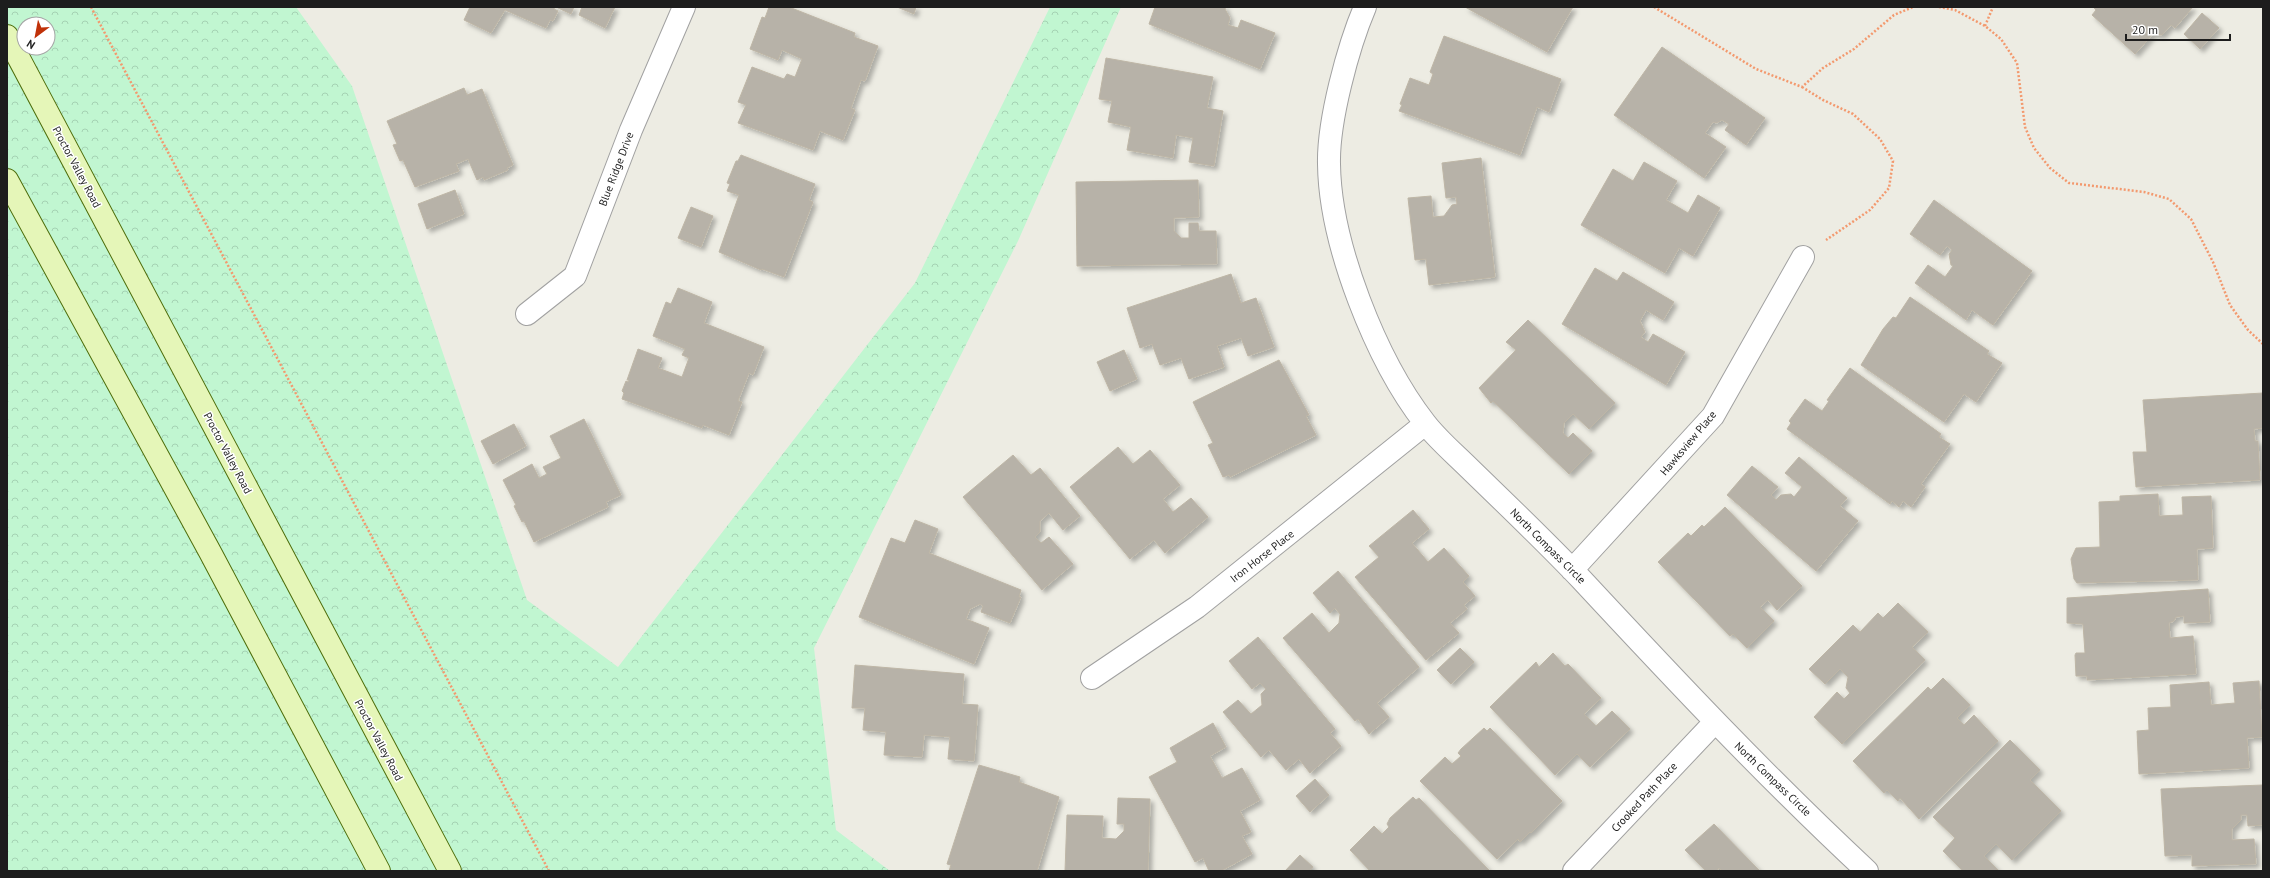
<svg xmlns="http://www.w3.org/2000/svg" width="2270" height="878" font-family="'PT Sans',sans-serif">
	<defs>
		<pattern id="park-crowns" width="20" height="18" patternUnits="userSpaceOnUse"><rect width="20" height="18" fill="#c1f6d1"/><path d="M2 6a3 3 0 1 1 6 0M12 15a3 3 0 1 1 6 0" fill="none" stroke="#a5d2b3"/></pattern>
		<filter id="shadow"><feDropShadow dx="3.5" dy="3.5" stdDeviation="2" flood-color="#0004"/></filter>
	</defs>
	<rect width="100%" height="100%" fill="#edece3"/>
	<path fill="url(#park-crowns)" fill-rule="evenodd" d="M7,7h289l56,79 175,514 91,67 297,-384 135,-276h71l-103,234 -204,407 22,182 54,41h-883zM24,24h24v24h-24z"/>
	<path fill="#b7b2a8" stroke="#beb6a6" filter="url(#shadow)" d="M470,7h85l-1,2 4,2 -5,10 -3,-1 -4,8 -41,-18 -14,23 -27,-13z
		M556,7h18l-3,7z
		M582,7h33l-10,21 -26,-13z
		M769,7h20l66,26 -1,4 24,9 -13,35 -4,-1 -10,28 4,2 -12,30 -23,-9 -7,19 -75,-27 8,-18 -8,-3 14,-35 32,12 3,-5 8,3 7,-18 -20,-9 -4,10 -28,-11 12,-32 3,1z
		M897,7h19l-2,7z
		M1155,7h71l-1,2 5,9 -2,7 10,3 3,-8 34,13 -15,36 -111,-45z
		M1465,7h108l-26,45z
		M2193,7l-18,21 -4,-3 -9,10 -9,-1 -18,20 -43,-39 4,-5 -3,-3z
		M2202,13l17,15 -19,21 -16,-15z
		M1444,36l117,43 -12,33 -12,-5 -17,48 -121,-44 3,-6 -2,-1 10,-26 19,7 4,-11 -3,-2z
		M1662,47l103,71 -19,27 -21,-15 4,-6 -7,-4 -5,3 -4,-1 -8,11 21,14 -22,31 -90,-63z
		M1106,58l107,19 -6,31 16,3 -9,55 -25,-4 4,-24 -17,-3 -3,23 -46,-8 4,-23 -23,-5 4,-21 -13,-2z
		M464,88l3,7 15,-6 31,76 -6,3 1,2 -24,10 -1,-3 -6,3 -9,-21 -12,5 3,7 -44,16 -12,-27 -3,1 -7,-16 4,-1 -10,-23z
		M741,155l74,29 -6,16 4,2 -29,75 -22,-8 -1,1 -42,-18 20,-57 -12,-4 3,-7 -3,-1 9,-22h2z
		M1481,158l14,119 -66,8 -3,-26 -11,1 -7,-62 23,-2 2,21 11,-1 8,-11 5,-1 -1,-7 -10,1 -4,-35z
		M1644,162l33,19 -11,19 22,13 10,-18 22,13 -27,48 -14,-8 -14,25 -84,-48 32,-56 20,12z
		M1198,180l1,37 -25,1v13l7,7h8v-15h9l1,8h17l1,33 -140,2 -1,-84z
		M455,190l9,24 -37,15 -9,-25z
		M1934,200l98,71 -39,54 -21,-15 -6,10 -51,-37 13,-18 17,12 8,-11 -2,-1 -2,-11 3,-4 -5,-4 -7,9 -30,-21z
		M691,207l22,9 -12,31 -23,-9z
		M1595,268l22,13 6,-9 51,30 -11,18 -17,-10 -6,11 5,11 -4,5 7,5 5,-8 32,18 -19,33 -104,-61z
		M1231,274l10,29 15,-5 18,49 -26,9 -7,-18 -24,8 7,21 -35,12 -8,-21 -21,7 -8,-21 -12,4 -13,-40z
		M678,288l34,14 -8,21 60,24 -11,28 -4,-2 -11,28 4,1 -13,33 -26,-10 -1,3 -80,-29 2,-6 -2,-2 4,-10 2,1 1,-2h-2l11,-31 24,9 -4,10 24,9 7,-19 -7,-3 3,-6 -32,-13 13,-34 5,2z
		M1910,297l79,54 -2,3 15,9 -26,39 -12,-8 -20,28 -83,-57 22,-36 10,-12 3,1z
		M1528,320l87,83 -26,26 -16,-15 -9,9 -1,10 5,5 5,-5 19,18 -23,23 -76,-73 -2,2 -12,-15 37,-38 -10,-8z
		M1124,350l13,29 -27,12 -13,-29z
		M1279,360l30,55 -3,1 10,19 -86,42 -1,-2 -6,2 -15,-32 5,-2 -20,-41z
		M1850,368l91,66 -2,3 11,7 -29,40 4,3 -14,20 -8,-6 -4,6 -7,-6 -2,3 -103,-75 4,-6 -2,-2 16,-22 17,12 7,-10 -2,-1z
		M2263,393v35l-9,1 1,12h3l2,39 -124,7 -3,-35h14l-4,-52z
		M584,419l37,76 -15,7 2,5 -74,35 -10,-21 -2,1 -8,-16 2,-1 -13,-25 29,-16 7,14 8,-4 -4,-7 18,-9 -11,-22z
		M514,424l12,22 -33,18 -12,-23z
		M1118,447l15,17 17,-14 30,35 -17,14 10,13 18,-14 17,19 -43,36 -11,-13 -24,19 -60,-72z
		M1013,455l18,20 9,-7 40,48 -17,14 -14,-17 -9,8v11l-5,5 6,6 8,-6 24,27 -31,26 -79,-93z
		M1799,457l48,41 -7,8 18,15 -42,50 -89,-76 25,-29 26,21 -7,8 5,5 5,-5 10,-1 3,3 8,-10 -17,-14z
		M2158,494l1,22 24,-1 -1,-18 29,-1 2,52 -16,1 1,31 -121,3 -3,-4 -3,-20 5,-11 24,-1 -1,-45 21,-1v-5z
		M1725,507l77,79 -25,24 -9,-10 -8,7 14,14 -27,27 -14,-14 -3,2 -72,-74 30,-29 3,3 11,-11 2,2z
		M1413,510l16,19 -17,14 16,19 16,-14 25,28 -6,6 12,14 -11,9 3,4 -17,14 9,10 -33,27 -71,-83 24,-20 -10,-11z
		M915,520l23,9 -9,24 92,37 -2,7h2l-11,26 -29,-11 2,-6 -3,-2 -10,5 -4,10 23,9 -15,36 -115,-47 32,-79 14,5z
		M1338,571l81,96 -42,36 12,14 -20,17 -11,-15 -3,2 -72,-83 29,-25 17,20 10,-10 1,-9 -5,-6 -5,5 -17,-20z
		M2208,589l2,33 -26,1v-7l-8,1 -2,4 -5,2 1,15 23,-2 3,38 -109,6v-4h-11l-1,-21 1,-2h9l-2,-29 -16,-1v-25z
		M1898,603l30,29 -16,15 13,13 -83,84 -28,-27 23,-25 7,7 6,-6 -4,-5 2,-11 -8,-8 -15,15 -16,-15 44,-44 7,7 18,-19 5,5z
		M1258,637l77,92 -5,4 11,13 -31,27 -11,-14 -13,11 -17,-20 -8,7 -38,-45 15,-12 13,14 11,-9 -1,-11 5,-5 -6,-6 -8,6 -23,-28z
		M1460,648l14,14 -23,22 -14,-14z
		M1553,653l12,13 3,-2 33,34 -17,16 12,12 16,-15 18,18 -40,38 -13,-13 -22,21 -65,-68 46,-45 3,5z
		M855,665l109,9 -2,30 16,1 -4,56 -26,-2 2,-22 -26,-2 -2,22 -38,-2 2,-23 -23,-2 2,-22h-13z
		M1943,678l27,27 -13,13 7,7 10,-10 24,26 -79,78 -19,-21 -2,3 -11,-11 -3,3 -31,-32 75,-74 3,3z
		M2259,681l3,56 -15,1 2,30 -110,6 -2,-43 12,-1 -1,-22 23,-1 -1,-22 39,-3 2,23 24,-2 -2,-20z
		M1213,723l13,24 -16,9 12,22 20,-10 18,32 -20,11 11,21 -9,4 10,18 -31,17h-12l-6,-13 -8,4 -46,-85 28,-15 -7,-14z
		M1484,728l3,3 3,-3 72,73 -31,32 -1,-1 -10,10 -2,-3 -21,20 -77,-78 25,-24 7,7 9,-8 -3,-3 3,-4z
		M2010,740l30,30 -10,10 31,31 -49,49 -16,-16 -12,12 15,15h-36l-20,-20 12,-13 -22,-21z
		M979,765l41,12 -1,5 40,15 -22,74h-88l2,-6 -4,-1z
		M1315,779l14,16 -19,17 -14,-16z
		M2263,785v40l-15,1 -1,-11h-6v5l-9,9v11l22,-1 2,25 -64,2v-11l-27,1 -4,-67z
		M1413,797l3,3 3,-2 71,73h-120l-20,-21 24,-24 8,8 7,-7 -2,-3 3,-6z
		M1118,798l32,1 -2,72h-83l2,-56 36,1 -1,22 14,1 8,-8v-7h-7z
		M1714,824l46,47h-38l-3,-3 -2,3h-11l-21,-21z
		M1300,855l13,12 -4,4h-24z"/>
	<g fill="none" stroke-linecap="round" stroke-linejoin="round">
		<g stroke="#a1a1a1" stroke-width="24">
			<path id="street" d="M1365,7c-17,40 -37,114 -36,157 1,80 47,196 96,259 13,17 30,31 45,46 37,36 75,72 111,110 93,100 186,199 286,292
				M527,314l48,-38 56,-146 53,-123
				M1572,570l141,-154 90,-159
				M1092,678l105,-71 228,-183
				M1574,871l140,-148"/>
		</g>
		<g stroke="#4d6d0a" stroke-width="24">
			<path id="secondary" d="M7,36l443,835
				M7,180l203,372 169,319"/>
		</g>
		<path stroke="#f3996e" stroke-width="2.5" stroke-dasharray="2 2" stroke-linecap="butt" d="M91,7l458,864
			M1654,7l102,62 46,18 21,-19 31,-19 40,-34 19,-8
			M1939,7l16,3 30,16 16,13 16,24 8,64 9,21 16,20 19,15 75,9 25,7 22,20 22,43 17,43 18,25 15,14
			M1985,26l8,-19
			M1802,87l21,13 30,14 27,25 13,22 -4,27 -19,22 -44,30"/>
		<use href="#street" stroke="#fff" stroke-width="22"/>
		<use href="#secondary" stroke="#e5f6b8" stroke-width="22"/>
	</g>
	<g text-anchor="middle" stroke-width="3" stroke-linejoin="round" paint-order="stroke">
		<g font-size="11" fill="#1d1d1d" stroke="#fff">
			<text transform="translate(77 167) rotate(62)" y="4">Proctor Valley Road</text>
			<text transform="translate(616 169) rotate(-69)" y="4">Blue Ridge Drive</text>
			<text transform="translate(1688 443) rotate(-50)" y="4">Hawksview Place</text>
			<text transform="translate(228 453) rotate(62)" y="4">Proctor Valley Road</text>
			<text transform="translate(1548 546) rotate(45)" y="4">North Compass Circle</text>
			<text transform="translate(1262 556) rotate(-38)" y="4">Iron Horse Place</text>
			<text transform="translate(379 740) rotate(62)" y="4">Proctor Valley Road</text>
			<text transform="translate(1773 779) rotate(44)" y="4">North Compass Circle</text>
			<text transform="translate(1644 797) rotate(-47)" y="4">Crooked Path Place</text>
		</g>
	</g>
	<rect width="2270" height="878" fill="none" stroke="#1d1d1d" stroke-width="16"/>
	<g transform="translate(36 36) rotate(212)"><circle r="19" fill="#ffffff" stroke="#a5a5a5"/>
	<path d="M0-3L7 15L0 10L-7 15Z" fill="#c03109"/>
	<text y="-6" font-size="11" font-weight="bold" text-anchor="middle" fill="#1d1d1d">N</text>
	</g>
	<path d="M2126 34v6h104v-6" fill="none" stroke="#1d1d1d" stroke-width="2"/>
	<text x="2132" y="34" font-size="12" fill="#1d1d1d" stroke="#ffffff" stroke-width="3" paint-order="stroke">20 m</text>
</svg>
